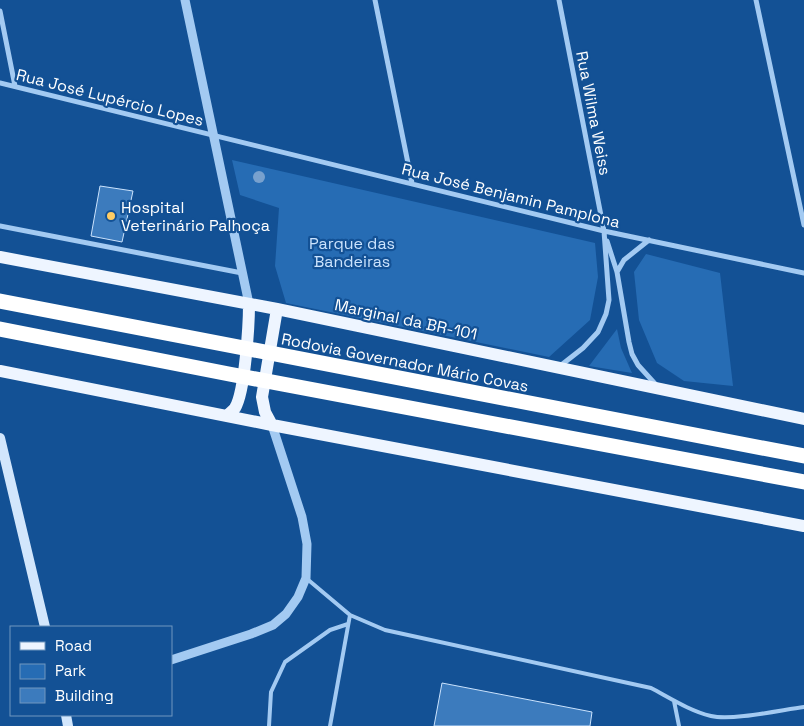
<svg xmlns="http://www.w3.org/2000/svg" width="804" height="726" font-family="'Space Grotesk',sans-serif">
	<rect width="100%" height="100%" fill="#135195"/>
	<path fill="#266cb4" d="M232,160l363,83 3,34 -8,43 -41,37 -263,-54 -11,-37 4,-58 -39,-13z
		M646,254l74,19 13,113 -49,-5 -27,-18 -18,-43 -5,-48z
		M617,329l4,19 11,25 -43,-7z"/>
	<path fill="#3c7bbd" stroke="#cbe3fd" d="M100,186l33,5 -11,51 -31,-6z
		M442,683l150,29 -2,14h-156z"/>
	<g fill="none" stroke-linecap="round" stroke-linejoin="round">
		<path stroke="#a3caf2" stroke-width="4" d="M306,578l44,37 35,15 266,58c19,10 39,23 60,28 21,5 70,-6 93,-9
			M674,701l5,25
			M269,726l2,-34 14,-30 45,-32 18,-6
			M330,726l20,-111"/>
		<path stroke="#a3caf2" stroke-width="5" d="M375,0l37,183
			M559,0l45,231 5,69 -3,14 -8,18 -15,16 -23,18
			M756,0l48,225
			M0,11l15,75
			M0,83l604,148 200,42
			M0,226l242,47
			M607,241l10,31 12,70 3,12 6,11 19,21
			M617,272l7,-12 25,-20"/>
		<path stroke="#a3caf2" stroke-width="9" d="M185,0l64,304
			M171,660l80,-26 22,-9 13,-11 12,-17 8,-19 1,-34 -5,-27 -30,-92"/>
		<path stroke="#d2e6fc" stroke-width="10" d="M0,438l45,189
			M66,715l2,11"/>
		<path stroke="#eef5ff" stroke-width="12" d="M0,257l277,52 527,110
			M0,371l272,54 532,101
			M227,416c2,-3 6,-5 8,-8 10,-16 14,-84 14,-104
			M272,425l-7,-13 -3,-15 15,-88"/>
		<path stroke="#fff" stroke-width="15" d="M0,301l804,155
			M0,329l229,45 575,108"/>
	</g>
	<circle fill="#78a1ce" cx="259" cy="177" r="6"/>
	<circle fill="#ffcc64" stroke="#135195" stroke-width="2" cx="111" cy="216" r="5"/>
	<g text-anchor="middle" stroke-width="4.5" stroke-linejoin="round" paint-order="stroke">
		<g font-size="16" fill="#fff" stroke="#135195">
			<text transform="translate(110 97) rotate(14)" y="6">Rua José Lupércio Lopes</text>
			<text transform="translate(594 113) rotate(79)" y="6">Rua Wilma Weiss</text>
			<text transform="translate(511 195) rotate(14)" y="6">Rua José Benjamin Pamplona</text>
			<text transform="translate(406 319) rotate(12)" y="6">Marginal da BR-101</text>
			<text transform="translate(405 362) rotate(11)" y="6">Rodovia Governador Mário Covas</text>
		</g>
		<g font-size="16" fill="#fff" stroke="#135195" text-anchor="start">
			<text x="121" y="213">Hospital<tspan x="121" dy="18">Veterinário Palhoça</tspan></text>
		</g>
		<g font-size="16" fill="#cbe3fd" stroke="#135195">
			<text x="352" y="249">Parque das<tspan x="352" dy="18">Bandeiras</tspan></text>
		</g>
	</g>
	<rect x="10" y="626" width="162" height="90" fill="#135195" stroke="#7197bf"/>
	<rect x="20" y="642" width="25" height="8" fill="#eef5ff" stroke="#7197bf"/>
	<text x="55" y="651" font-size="15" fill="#ffffff">Road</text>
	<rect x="20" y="664" width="25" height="15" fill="#266cb4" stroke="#7197bf"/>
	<text x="55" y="676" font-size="15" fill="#ffffff">Park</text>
	<rect x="20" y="688" width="25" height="15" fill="#3c7bbd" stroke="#7197bf"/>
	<text x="55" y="701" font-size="15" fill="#ffffff">Building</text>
</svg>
